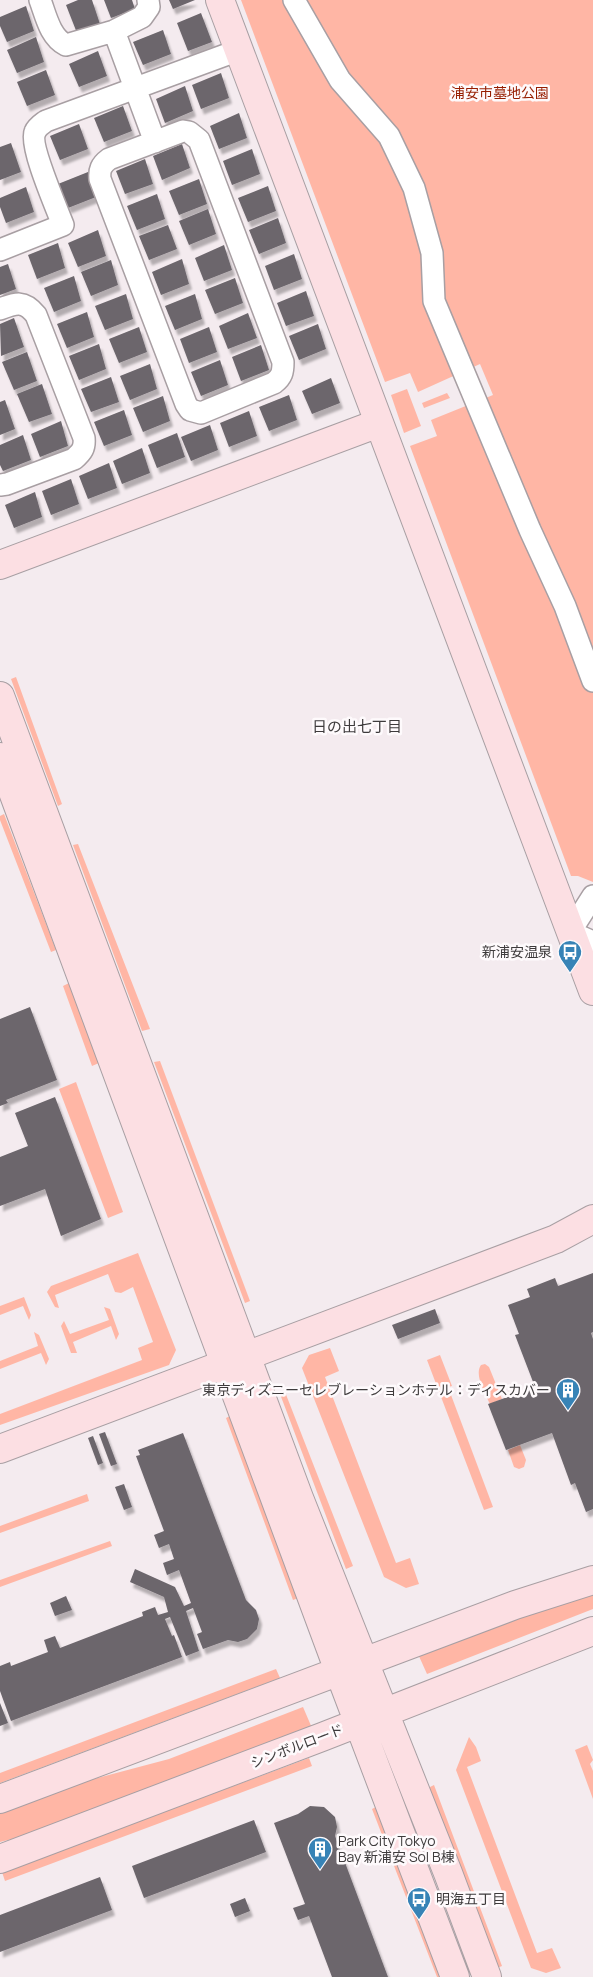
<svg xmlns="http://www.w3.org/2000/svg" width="593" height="1977" font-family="Manrope,'Noto Sans JP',sans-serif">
	<defs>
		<filter id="shadow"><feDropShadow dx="3" dy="5.5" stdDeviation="1" flood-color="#0004"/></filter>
	</defs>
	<rect width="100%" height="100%" fill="#f4ebef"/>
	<path fill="#ffb6a5" d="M241,0h352v882l-15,-6h-7l-161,-430 27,-10 -6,-16 62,-25 -13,-31 -62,28 -8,-19 -25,9z
		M407,389l14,37 -17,7 -13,-38z
		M447,393l3,5 -26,10 -2,-5z
		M16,677l46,127 -4,2 -47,-127z
		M4,814l52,136 -5,2 -51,-132v-4z
		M78,844l72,185 -8,2 -69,-186z
		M69,983l30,80 -7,3 -29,-80z
		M160,1061l90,240 -5,2 -91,-241z
		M76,1082l47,130 -15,6 -49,-129z
		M138,1253l38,97 -7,15 -169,60v-11l142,-54 -4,-12 15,-6 -20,-55 -12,6 -6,-1 -7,-18 -53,21 4,13 -4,-1 -8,-15 4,-6z
		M24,1297l7,18 -2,5 -6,-14 -23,9v-9z
		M104,1307l6,2 9,25 -3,6 -5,-14 -38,16 4,11h-6l-10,-27 3,-5 6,13 39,-14z
		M34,1332l5,3 10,24 -3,6 -5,-12 -41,16v-8l38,-15z
		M330,1348l9,23 -14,6 71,186 14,-5 9,26 -13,4 -22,-11 -82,-209 7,-13z
		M440,1355l12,31 -4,1 45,120 -9,3 -57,-150z
		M485,1364l4,3 13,32 -12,5c-5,-11 -16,-29 -9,-39z
		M285,1392l68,174 -7,3 -66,-175z
		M232,1415l69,182 -8,3 -67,-182z
		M520,1445l6,15 -2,7 -5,2 -5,-2 -6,-17z
		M87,1494l2,7 -89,32v-7z
		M110,1541l2,5 -112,41v-7z
		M593,1592v17l-166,65 -9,-20 122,-46z
		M276,1669l4,9 -280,105v-10z
		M303,1707l9,21 -276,105 -36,9v-32l56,-21 113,-30z
		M469,1737l7,10 5,14 -14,6 70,186 15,-5 9,20 -15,5 -15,-5 -75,-198z
		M587,1745l6,15 -3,4 3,7v28l-18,-49z
		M309,1758l3,8 -307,115 -3,-9z
		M434,1785l68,181 -5,2 -69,-180z
		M380,1805l64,172h-7l-65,-168z"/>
	<path fill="#6c666c" filter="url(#shadow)" d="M78,0h14l8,24 -23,9 -11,-28z
		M104,0h28l3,9 -24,9z
		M169,0h26l-22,9z
		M26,6l8,25 -27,11 -7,-16v-9z
		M201,13l11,29 -24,9 -11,-28z
		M163,30l8,24 -28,11 -10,-23z
		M36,37l8,25 -27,11 -10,-23z
		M98,51l9,25 -28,11 -10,-23z
		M46,70l9,25 -28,11 -10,-24z
		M221,73l8,25 -28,11 -9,-24z
		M185,86l8,25 -28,12 -9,-24z
		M123,106l9,25 -28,11 -10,-24z
		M239,113l8,25 -28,11 -9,-23z
		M79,124l9,25 -28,11 -10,-24z
		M11,143l10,29 -21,8v-33z
		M182,144l8,24 -28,12 -9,-24z
		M252,149l8,25 -28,11 -9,-24z
		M145,159l8,25 -28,10 -9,-23z
		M88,172l8,25 -28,11 -10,-24z
		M199,179l8,25 -28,11 -10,-24z
		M268,186l8,25 -28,11 -10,-24z
		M26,187l8,25 -28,11 -6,-16v-9z
		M157,194l8,25 -28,11 -10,-24z
		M208,209l8,25 -27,11 -10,-24z
		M278,218l8,25 -27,11 -10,-24z
		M168,225l9,24 -28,11 -10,-24z
		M98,230l8,26 -28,11 -10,-24z
		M58,243l7,25 -28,11 -9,-24z
		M224,245l8,25 -28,11 -9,-23z
		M294,254l8,25 -28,11 -9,-24z
		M182,259l7,25 -28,11 -9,-23z
		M111,260l7,25 -27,11 -10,-24z
		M8,264l8,25 -16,6v-28z
		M74,276l7,25 -27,11 -10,-24z
		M235,278l8,25 -28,11 -10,-24z
		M306,291l8,25 -28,10 -9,-23z
		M126,294l7,25 -28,11 -10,-24z
		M195,294l7,25 -27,11 -10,-24z
		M87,312l7,25 -27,11 -10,-24z
		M248,313l9,25 -29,11 -9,-23z
		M14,318l10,29 -23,9 -1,-32z
		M318,324l8,25 -27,11 -10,-24z
		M139,327l8,25 -28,11 -10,-24z
		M209,327l8,25 -28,11 -9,-24z
		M99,344l7,25 -27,11 -10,-24z
		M261,345l8,25 -28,11 -9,-24z
		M27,352l10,29 -23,9 -12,-28z
		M220,360l8,25 -27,11 -10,-24z
		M150,364l7,25 -27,11 -10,-24z
		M111,377l8,25 -28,10 -10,-23z
		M331,378l9,25 -28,11 -10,-23z
		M42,384l10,30 -23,8 -12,-28z
		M289,395l8,25 -28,11 -10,-24z
		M163,396l7,25 -27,11 -10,-24z
		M5,400l10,29 -15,6v-33z
		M124,410l8,25 -28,11 -10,-24z
		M249,411l8,25 -28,11 -9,-24z
		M61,421l7,25 -28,11 -9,-23z
		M210,425l8,25 -27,11 -10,-24z
		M177,433l8,24 -28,11 -9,-23z
		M23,435l8,25 -28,11 -3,-6v-20z
		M142,448l8,25 -28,11 -9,-23z
		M109,463l8,25 -29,11 -9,-23z
		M71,479l8,25 -28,11 -9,-24z
		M35,492l7,25 -28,11 -9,-23z
		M30,1007l27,73 -51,20 2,3 -8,3v-87z
		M55,1097l46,122 -40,17 -16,-47 -45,17v-49l28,-11 -13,-33z
		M593,1273v59l-2,1 2,6v170l-7,3 -11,-29 -4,2 -19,-52 -46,17 -18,-46 47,-17 -20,-52 4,-1 -11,-29 22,-8 -3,-8 28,-11 3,8z
		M435,1309l5,14 -42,16 -6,-14z
		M105,1432l12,32 -6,2 -12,-32z
		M183,1433l63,167 10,10 3,9 -2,10 -10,10 -9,3 -10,-2 -25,9 -6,-15 5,-2 -9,-24 -7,3 13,40 -13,5 -16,-39 -5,2 7,17 2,-1 8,22 -171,64 -11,-30v-25l10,-4 1,4 37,-14 -4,-12 11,-4 5,12 83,-32 -1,-4 13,-5 3,8 10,-3 -4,-15 -34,-15 5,-13 40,18 9,19 7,-3 -12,-33 -12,5 -4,-12 11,-4 -5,-15 -10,4 -5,-13 10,-4 -28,-75 4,-1 -2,-5z
		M93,1436l10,27 -5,2 -10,-27z
		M124,1484l8,23 -8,3 -9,-23z
		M66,1596l6,14 -17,6 -5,-13z
		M0,1703l8,20 -8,3z
		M310,1806l14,1 11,10 2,10 -2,9 53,141h-56l-23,-61 -11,4 -5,-12 12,-4 -31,-81 24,-9z
		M254,1820l12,32 -122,46 -12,-32z
		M100,1877l12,33 -112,42v-37z
		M245,1898l5,13 -15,6 -5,-13z"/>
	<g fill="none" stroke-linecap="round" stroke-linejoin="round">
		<g stroke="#a89fa3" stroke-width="24">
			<path id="street" d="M40,0c6,16 10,37 26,45l48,-14 28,-14 7,-10 -1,-7
				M294,0l46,80 49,56 25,52 18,65 2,48 96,229 35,76 28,75
				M114,31l41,111
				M183,131l6,1 10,8 84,222c0,10 -1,15 -9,21l-73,30 -11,-3 -4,-6 -86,-225c-1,-9 1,-14 9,-20z
				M0,250l63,-25c-6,-16 -34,-80 -28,-93 2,-5 7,-8 11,-11l193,-71
				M0,309c16,-6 24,-9 36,6l48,123c1,10 -2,14 -10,21l-67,25 -7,1
				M593,896l-23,36 23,10"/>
		</g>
		<g stroke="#a89fa3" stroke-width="30">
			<path id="secondary" d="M220,0l373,991
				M0,565l379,-142
				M0,696l299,802 149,375 39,104
				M0,757l339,914 116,306
				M0,1449l556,-210 37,-20
				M0,1799l515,-194 78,-25
				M0,1859l322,-122 271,-106"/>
		</g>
		<use href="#street" stroke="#fff" stroke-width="21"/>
		<use href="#secondary" stroke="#fcdfe3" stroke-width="28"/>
	</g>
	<defs>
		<g id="bus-pin" transform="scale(1.25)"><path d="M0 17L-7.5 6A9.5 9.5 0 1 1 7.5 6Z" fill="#3783b6" stroke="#fefafc"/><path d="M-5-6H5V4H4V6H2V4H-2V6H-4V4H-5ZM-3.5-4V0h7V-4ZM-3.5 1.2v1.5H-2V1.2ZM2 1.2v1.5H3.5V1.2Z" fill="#fff"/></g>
		<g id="building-pin" transform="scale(1.25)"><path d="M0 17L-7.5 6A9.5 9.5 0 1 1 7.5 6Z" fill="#3783b6" stroke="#fefafc"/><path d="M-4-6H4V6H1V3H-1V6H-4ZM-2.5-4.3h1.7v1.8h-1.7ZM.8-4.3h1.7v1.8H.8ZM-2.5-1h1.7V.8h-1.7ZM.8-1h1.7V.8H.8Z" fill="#fff"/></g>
	</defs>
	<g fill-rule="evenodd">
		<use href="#bus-pin" x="570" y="952"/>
		<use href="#building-pin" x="568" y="1390"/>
		<use href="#building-pin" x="320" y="1849"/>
		<use href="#bus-pin" x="419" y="1899"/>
	</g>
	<g text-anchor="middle" stroke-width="5" stroke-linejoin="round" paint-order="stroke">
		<g font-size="14" fill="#961d00" stroke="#fefafc">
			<text x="500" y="98">浦安市墓地公園</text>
		</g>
		<g font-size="14" fill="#3e3b3c" stroke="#fefafc" text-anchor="end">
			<text x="552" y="957">新浦安温泉</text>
			<text x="550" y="1395">東京ディズニーセレブレーションホテル：ディスカバー</text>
			<text x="338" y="1846" text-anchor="start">Park City Tokyo<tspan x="338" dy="16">Bay 新浦安 Sol B棟</tspan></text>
			<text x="436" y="1904" text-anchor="start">明海五丁目</text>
		</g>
		<g font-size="14" fill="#3e3b3c" stroke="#fefafc">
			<text transform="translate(297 1746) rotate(-21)" y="5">シンボルロード</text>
		</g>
		<g font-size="15" fill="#3e3b3c" stroke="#fefafc">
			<text x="357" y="732">日の出七丁目</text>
		</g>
	</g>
</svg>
